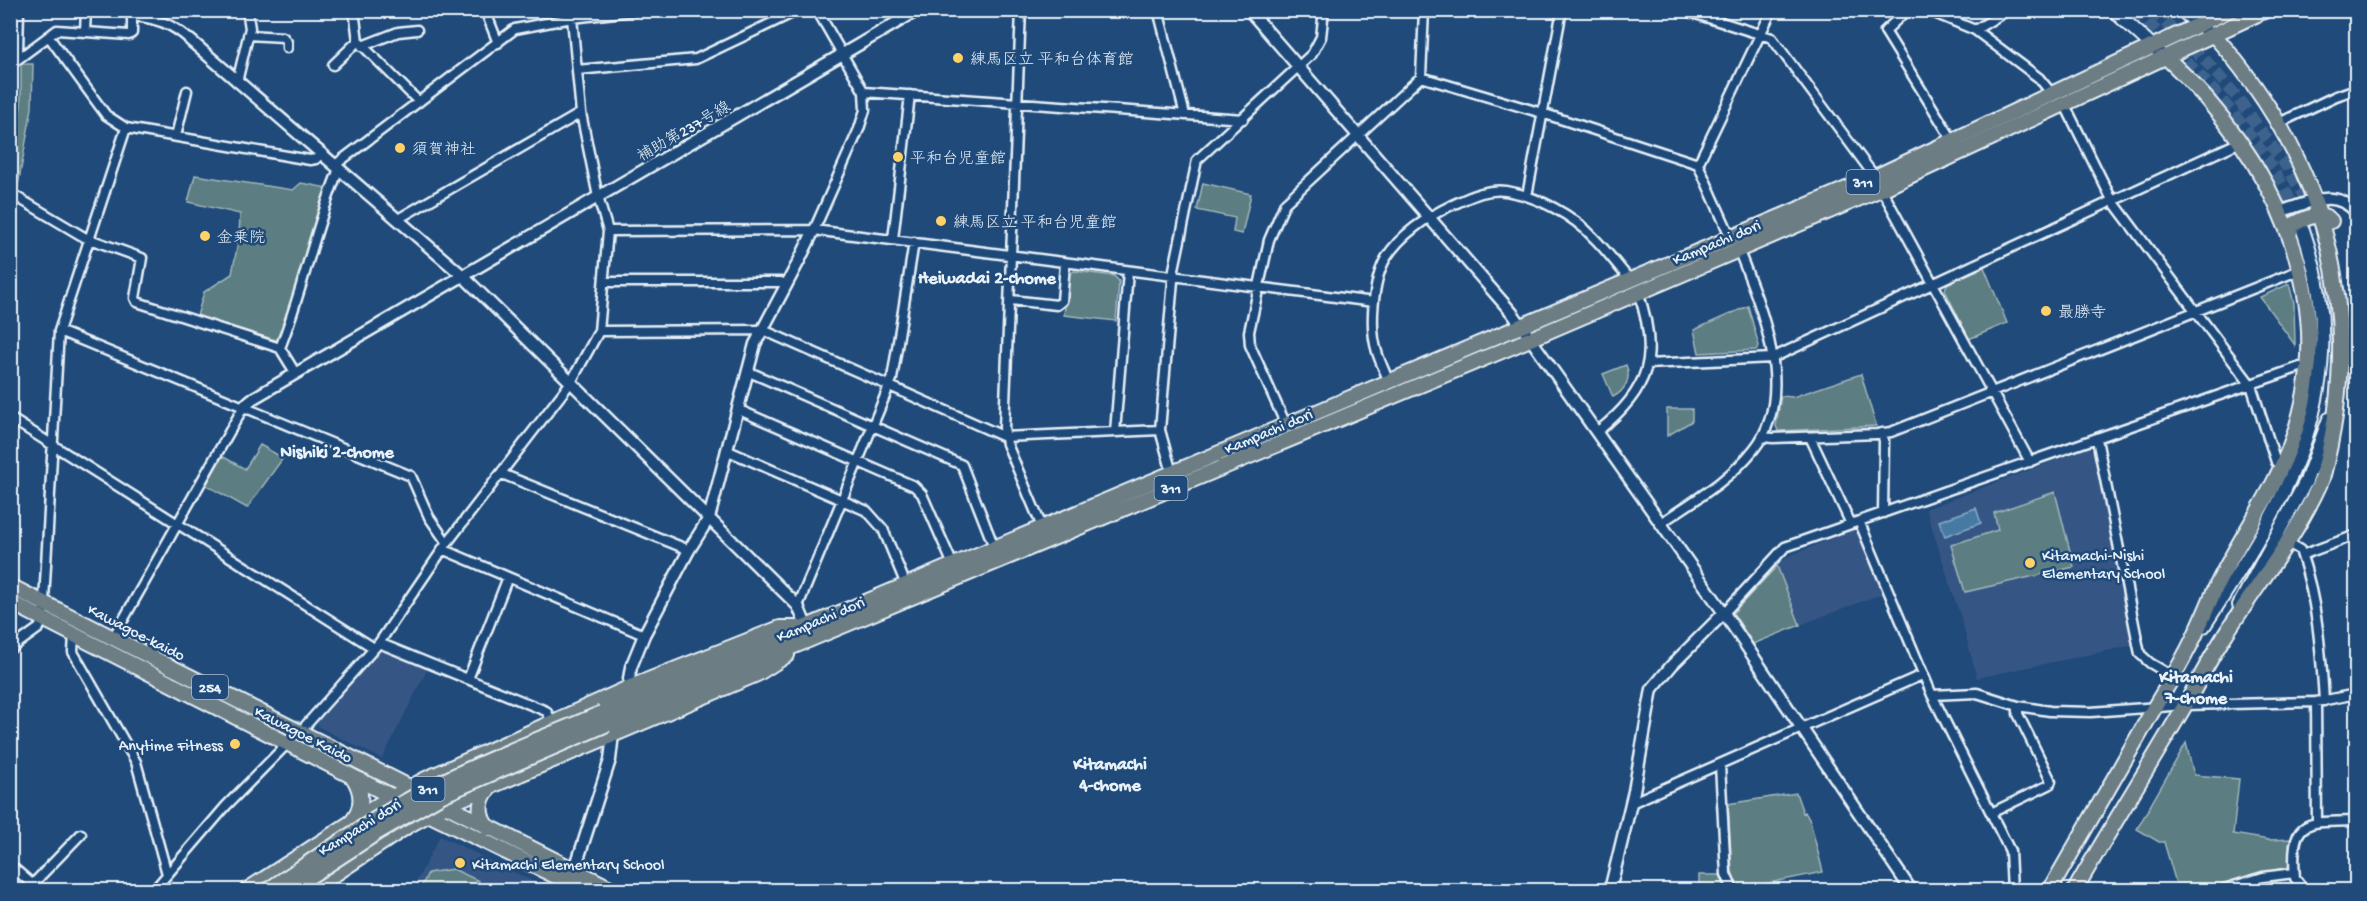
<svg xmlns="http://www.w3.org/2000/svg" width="2367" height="901" font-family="'Gochi Hand','Klee One',sans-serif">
	<rect width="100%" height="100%" fill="#1f4a7a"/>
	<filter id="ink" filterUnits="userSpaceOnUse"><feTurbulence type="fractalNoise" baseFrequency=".0167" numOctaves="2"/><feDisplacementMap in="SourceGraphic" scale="12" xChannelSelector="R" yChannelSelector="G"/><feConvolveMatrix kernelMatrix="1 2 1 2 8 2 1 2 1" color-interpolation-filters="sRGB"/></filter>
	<g filter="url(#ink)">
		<path fill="#365785" d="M2088,448l6,3 40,194 -157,33 -16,-60 -35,-109z
			M1853,530l6,2 25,61 -84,32 -23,-59 12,-10z
			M380,651l48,17 -46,91 -63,-32 -2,-5z
			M440,836l110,54h-138z"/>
		<path fill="#5c7d81" stroke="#a2b7bc" stroke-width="1.5" d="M21,64h12l-1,44 -15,83 -6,-4v-26l10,-56z
			M195,175l98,15 8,-7 27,5 -36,121 -13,32 -82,-25 7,-24 28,-18 7,-37 1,-23 -52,-12z
			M1203,183l48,11 -9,40 -9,-2 2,-14 -38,-8z
			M1984,267l23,56 -38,16 -24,-49 2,-6z
			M1074,271l40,5 5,5 -3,40 -52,-6 5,-41z
			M2289,284l5,19 1,42 -35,-48z
			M1748,306l11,40 -3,4 -57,3 -5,-23z
			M1626,365c6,13 -1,26 -13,32l-10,-23z
			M1861,374l15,52 -98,5 -2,-5 5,-30 12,1z
			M1667,409h25v12l-25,15z
			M260,445l23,13 -36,50 -41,-23 16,-29 23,13z
			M2055,492l19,75 -109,25 -14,-47 47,-15 -4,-17z
			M1777,566l23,59 -47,19 -20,-31z
			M2186,743l8,32 45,4 -6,55 36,6 23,-1 -2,28 -26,6 -58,17h-28l-14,-48h-5l-22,-13z
			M1796,793l7,20 2,-1 5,9 13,51 -84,17 -7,-18 -4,-67z
			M453,869l26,12 -5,9h-54l8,-17z
			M1699,875h21l6,15h-27z"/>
		<path fill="#467aa3" stroke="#87aac5" stroke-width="1.5" d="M1976,508l5,15 -36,13 -6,-15z"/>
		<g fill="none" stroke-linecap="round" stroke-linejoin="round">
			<path stroke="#3d638d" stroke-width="12" stroke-dasharray="12 6" stroke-linecap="butt" d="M2135,10c65,64 134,132 168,219
				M2152,10l53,50 31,36 51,71 17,29 8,17"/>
			<g stroke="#e8f1f8" stroke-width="13">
				<path id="minor" d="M19,10l-1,43 3,4
					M354,10l4,31 61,61
					M485,10l13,33
					M1021,10l-17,418 3,16 35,83
					M1158,10l27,105
					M1683,10l89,28 103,139 155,285
					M1907,10l-22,21 68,110
					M1927,10l48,20 64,48 14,17
					M132,15c26,5 38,7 58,25
					M1975,30l33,-20
					M85,32l1,-22
					M248,35l35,2 4,5v6
					M49,37l57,78 20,13 184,32 6,-1 5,-5
					M362,46l36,-14 19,-2
					M10,65l47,-35 72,5 3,-2v-23
					M333,65l25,-24
					M577,70l119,-11 103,-49
					M1421,77l3,-67
					M237,82l13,-54 -3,-18
					M864,92l379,27
					M2065,105l47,95 139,185 25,77 6,3
					M2281,122l55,-26 20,-7
					M176,136l11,-45
					M1698,164l74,-154
					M335,165l180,-136 57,-11 69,-8
					M10,193l74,44 58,21 -7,40 2,4 143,46 16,26
					M1527,196l35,-186
					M398,219l183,-106
					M814,230l45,-101 6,-19 -1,-18 -47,-82
					M608,231l206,-1 560,72
					M893,239l17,-144
					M604,282h177l6,3
					M1011,300l46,5 5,-4 3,-37
					M59,331l352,145 18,41 18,26
					M599,331l164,-1 242,107 155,-7
					M2353,346l3,-1
					M280,348c23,-58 35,-121 59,-179
					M1647,364l125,-6 468,-216
					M747,371l215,94 32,82
					M1389,382c-4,-10 -9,-20 -12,-30 -8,-25 -4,-72 9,-94 14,-23 41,-41 64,-52 18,-8 35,-18 56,-15 31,5 67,24 88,47 13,13 24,28 36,42
					M737,409l177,77 8,8 31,71
					M10,418l364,230
					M1286,425l-36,-80 -1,-13 20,-92 16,-37 136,-126 121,36 156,51 33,74
					M1598,431c52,-41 62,-76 40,-139
					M1115,432l13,-160
					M1882,433l2,8 -1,72
					M1762,437l11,1 104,-4 14,-2 409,-162
					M1810,437l41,87
					M2097,439l43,215 10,9 24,14
					M726,450l141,61 16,18 23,56
					M1172,473l-12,-43 14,-161 23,-109 115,-106 9,-17 3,-27
					M502,474l187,76
					M1859,521l73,174 78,156 2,39
					M1661,523c32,-22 69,-43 93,-74 44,-55 7,-143 -16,-200
					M2288,543l12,7c17,48 21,101 24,151
					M442,549l202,86
					M2302,555l54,-20
					M798,606l94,-227 22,-137
					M1724,613l61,-66 515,-180 8,1
					M74,635l-1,17 63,110 31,112
					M113,638l131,-232
					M379,643l167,68 6,10
					M10,649l29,-21 4,-9 16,-288 67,-203
					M468,679l40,-102
					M1932,695l45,-2 41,13 32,5 41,1 94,-7 131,-3 40,-8
					M2316,702l1,120
					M299,733l80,-90 68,-100 124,-161 28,-51 9,-100 -10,-34 -17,-84 -9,-95 -2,-8
					M1720,765l6,109 7,16
					M1631,803l291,-128
					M1991,813l58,-28 2,-4 -33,-67v-8
					M10,865l29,25
					M27,890l54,-56
					M154,890l72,-84 61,-62
					M2221,890l42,-13 31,-4
					M2304,890l-9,-12c-5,-60 10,-56 61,-57"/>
			</g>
			<g stroke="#e8f1f8" stroke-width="15">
				<path id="tertiary" d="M1249,10l264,304 211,299 187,277
					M190,40l273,236 335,330 11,27
					M2281,211c27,-7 53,-24 75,1
					M244,406l8,-7 666,-389
					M633,686l-4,-7 2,-12 13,-32 45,-85 20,-32 46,-174 44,-83 15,-31
					M573,875l37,-115 3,-26
					M1610,890l24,-99 18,-102 20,-24 52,-52"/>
			</g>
			<g stroke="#e8f1f8" stroke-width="16">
				<path id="secondary" d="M2113,10l46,42
					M2181,10l25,20
					M2239,605l67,-124 23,-62
					M2204,626c83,-127 154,-239 99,-396"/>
			</g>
			<g stroke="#e8f1f8" stroke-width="18">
				<path id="primary" d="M2289,235l3,-10c13,-6 28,-16 39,-4
					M602,713l1273,-536 355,-167
					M607,724l909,-379 372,-159 378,-176
					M247,890l131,-85 48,-26 207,-93 147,-58h19
					M311,890l98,-65 35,-19 313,-132 30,-19
					M2050,890c34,-60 69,-119 103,-180 11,-19 23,-37 33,-57 12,-22 21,-46 31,-68 24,-50 58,-94 76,-147 50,-143 -23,-283 -126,-380
					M2075,890c35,-61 73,-122 109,-183 14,-24 26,-49 41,-72 33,-52 72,-99 97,-156 45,-167 5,-316 -108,-444"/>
			</g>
			<g stroke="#e8f1f8" stroke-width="18">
				<path id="trunk" d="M10,586l604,304
					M10,602l371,189 203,99
					M352,822c11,-14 11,-30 1,-45
					M488,828c-12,-15 -9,-33 6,-44"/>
			</g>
			<use href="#minor" stroke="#1f4a7a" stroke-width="8"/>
			<use href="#tertiary" stroke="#1f4a7a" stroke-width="10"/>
			<use href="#secondary" stroke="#1f4a7a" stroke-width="12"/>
			<use href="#primary" stroke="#6d7d84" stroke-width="14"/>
			<use href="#trunk" stroke="#6d7d84" stroke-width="14"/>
			<g stroke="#e8f1f8" stroke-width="18" stroke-linecap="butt">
				<path id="primary-bridge" d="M268,890c54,-36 108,-74 166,-104 54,-28 112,-49 168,-73
					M289,890l89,-58 64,-37 165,-71"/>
			</g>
			<use href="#primary-bridge" stroke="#6d7d84" stroke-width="14"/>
		</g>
	</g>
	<g fill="#ffd166" stroke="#1f4a7a" stroke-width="2">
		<circle cx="958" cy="58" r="6"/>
		<circle cx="400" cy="148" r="6"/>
		<circle cx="898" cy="157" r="6"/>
		<circle cx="941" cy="221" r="6"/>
		<circle cx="205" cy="236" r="6"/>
		<circle cx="2046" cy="311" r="6"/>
		<circle cx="2030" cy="563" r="6"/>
		<circle cx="235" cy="744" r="6"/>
		<circle cx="460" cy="863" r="6"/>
	</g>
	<g text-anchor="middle" stroke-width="5" stroke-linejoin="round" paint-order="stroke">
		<g fill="#1f4a7a" stroke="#acbfd2" stroke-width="1.5">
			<rect x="1846.5" y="170" width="33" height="24" rx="4.5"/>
			<rect x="1154.5" y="476" width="33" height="24" rx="4.5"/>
			<rect x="192" y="675" width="36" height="24" rx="4.5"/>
			<rect x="411.5" y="777" width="33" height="24" rx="4.5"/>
		</g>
		<g font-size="15" font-weight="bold" fill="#e8f1f8">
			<text x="1863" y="187">311</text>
			<text x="1171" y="493">311</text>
			<text x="210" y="692">254</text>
			<text x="428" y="794">311</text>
		</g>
		<g font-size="16" fill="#e8f1f8" stroke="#1f4a7a" text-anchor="start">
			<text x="970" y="64">練馬区立 平和台体育館</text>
			<text x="412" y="154">須賀神社</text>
			<text x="910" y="163">平和台児童館</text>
			<text x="953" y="227">練馬区立 平和台児童館</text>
			<text x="217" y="242">金乗院</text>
			<text x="2058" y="317">最勝寺</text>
			<text x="2042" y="560">Kitamachi-Nishi<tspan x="2042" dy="18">Elementary School</tspan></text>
			<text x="223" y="750" text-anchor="end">Anytime Fitness</text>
			<text x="472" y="869">Kitamachi Elementary School</text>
		</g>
		<g font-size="16" fill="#e8f1f8" stroke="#1f4a7a">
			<text transform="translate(683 130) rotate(-30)" y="6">補助第237号線</text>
			<text transform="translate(1716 241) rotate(-23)" y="6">Kampachi dori</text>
			<text transform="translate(1268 430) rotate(-23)" y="6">Kampachi dori</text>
			<text transform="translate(820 618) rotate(-23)" y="6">Kampachi dori</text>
			<text transform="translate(137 631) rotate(27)" y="6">Kawagoe-kaido</text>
			<text transform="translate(304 733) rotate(27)" y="6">Kawagoe Kaido</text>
			<text transform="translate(359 826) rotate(-32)" y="6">Kampachi dori</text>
		</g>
		<g font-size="18" font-weight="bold" fill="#e8f1f8" stroke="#1f4a7a">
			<text x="987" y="283">Heiwadai 2-chome</text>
			<text x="337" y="457">Nishiki 2-chome</text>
			<text x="2196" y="682">Kitamachi<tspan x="2196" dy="21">7-chome</tspan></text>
			<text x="1110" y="769">Kitamachi<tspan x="1110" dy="21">4-chome</tspan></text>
		</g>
	</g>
	<rect width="2367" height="901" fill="none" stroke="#1f4a7a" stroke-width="36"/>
	<rect x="18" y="18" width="2331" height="865" fill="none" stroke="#e8f1f8" stroke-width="2" filter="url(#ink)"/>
</svg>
